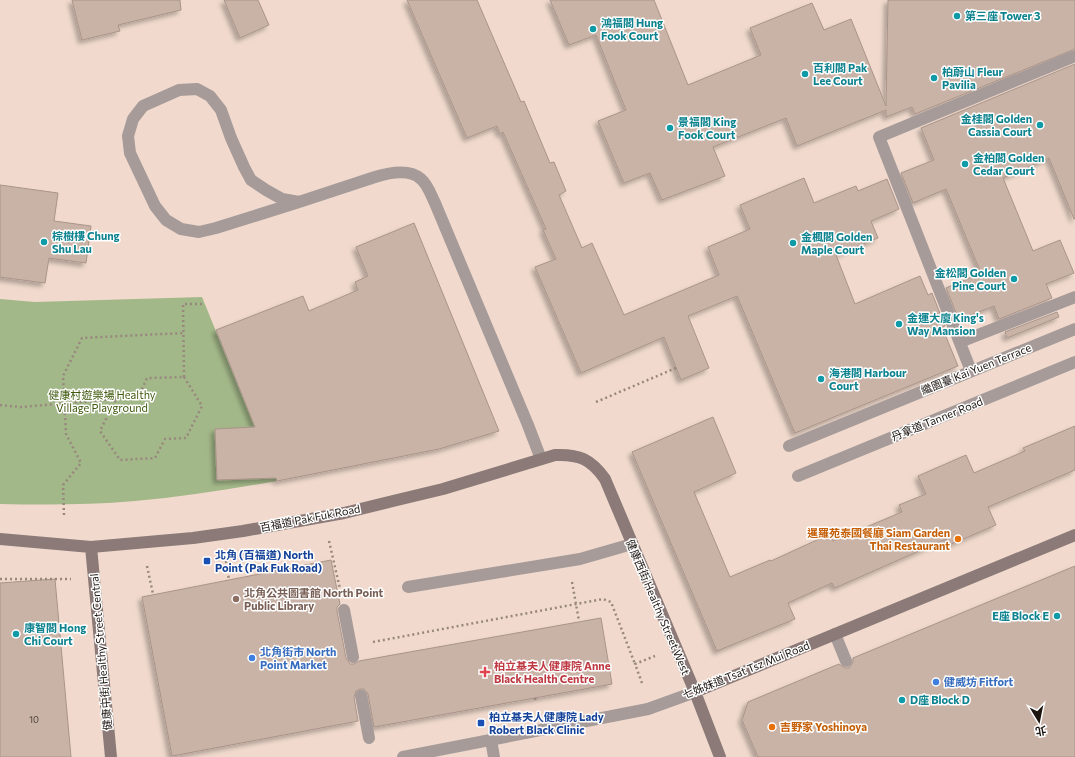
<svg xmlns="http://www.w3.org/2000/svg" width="1075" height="757" font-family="Commissioner,'Noto Sans TC',sans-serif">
	<defs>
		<filter id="shadow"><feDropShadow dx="-3.5" dy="3.5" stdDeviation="2" flood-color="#0004"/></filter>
	</defs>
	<rect width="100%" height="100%" fill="#f1dacd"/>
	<path fill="#a3b889" d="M202,297l75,184c-47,8 -95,16 -142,20 -45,4 -90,4 -135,3v-205l35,3z"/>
	<path fill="#c9b3a7" stroke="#aa9489" filter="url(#shadow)" d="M72,0h108l1,10 -63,15 2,6 -38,9z
		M224,0h34l11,25 -29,13z
		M407,0h70l44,102 3,-1 26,62 4,-1 12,29 -7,4 23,53 10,-5 32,72 95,-40 -11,-28 42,-18 -10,-24 64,-27 10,25 42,-17 2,5 29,-12 12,30 -28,12 7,17 -42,17 19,49 65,-28 8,19 4,-2 13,33 -3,1 16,39 -163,67 -58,-137 -49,20 21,52 -28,12 -17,-43 -83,36 -46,-106 21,-8 -13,-29 3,-1 -43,-97 -3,2 -3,-8 -30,12z
		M550,0h104l34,85 73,-30 -11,-27 62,-25 12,27 27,-11 35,87 2,-106h187v49l-160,65 -3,-7 -26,10v-7l-89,36 -11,-28 -73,29 12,29 -63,24 -12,-27 -26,10 -26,-62 28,-11 -30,-75 -27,10z
		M1075,64v155h-1l-25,-61 -46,20 30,73 27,-11 14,33 -28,11 6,14 -53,21 -5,-13 -35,14 -13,-32 35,-15 -35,-84 -33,14 -12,-30 33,-13 -13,-32z
		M0,185l58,8 -4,28 37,5 -5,37 -37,-5 -4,25 -45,-6z
		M414,223l85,208 -60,18 -162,32 -1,-3 -59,2 -2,-51 40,-2 -39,-97 87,-34 6,15 49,-21 -3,-8 13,-6 -12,-29z
		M1057,312l2,5 -52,21 -2,-6z
		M713,417l23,56 -42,19 36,85 40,-17 1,1 59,-27 3,7 69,-29 -3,-7 27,-11 -8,-18 48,-21 8,18 51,-22 -2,-3 52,-22v44l-87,37 8,18 -47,20 -3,-6 -111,49 -3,-5 -44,20 7,16 -78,32 -85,-199z
		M331,560l9,44 -3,3v4l9,47 4,6h4l5,-3 242,-43 11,66 -238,43 -6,-33 -4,-5h-4l-4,2 -2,6 4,24 -186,35 -30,-159z
		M1075,566v191h-317l-16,-37 6,-18 91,-38 6,4h4l4,-6v-4z
		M55,579l16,178h-71v-174z"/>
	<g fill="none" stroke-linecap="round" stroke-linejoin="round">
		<path stroke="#97877d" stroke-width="2.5" stroke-dasharray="2 3" stroke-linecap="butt" d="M184,377l18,29 -16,32 -21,1 -10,19 -35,2 -20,-29 16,-32 22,-1 9,-20z
			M184,377l-1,-73h22
			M596,402l80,-34
			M0,405l21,2 95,-8
			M64,515l-1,-30 18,-22 -15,-29 -3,-58 19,-38 101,-5
			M329,541l11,48
			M226,561l3,19
			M147,566l6,28
			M0,579h71
			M572,582l7,39
			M373,642l230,-43 8,3 24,62
			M642,683l-7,-19 20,-8
			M535,698l1,5"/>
		<path stroke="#a69b99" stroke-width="12" d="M299,202l-17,-3 -16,-9 -15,-10 -7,-13 -13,-29 -10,-28 -11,-14 -13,-7 -18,1 -36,16 -10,13 -5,17 2,17 25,53 11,14 15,9 18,3 17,-4 83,-26 76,-25c13,-4 34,-9 46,2 7,6 10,16 14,24l93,222 13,34
			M960,342l115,-45
			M971,371l-92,-234 196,-81
			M408,587l172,-28 52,-15
			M835,634l11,27
			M491,740l3,17"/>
		<path stroke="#a69b99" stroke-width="12" d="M789,446l286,-117
			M798,476l277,-114
			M344,610l9,47
			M361,696l8,42
			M403,757l245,-48 47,-17"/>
		<path stroke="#8b7a77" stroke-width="12" d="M0,539l91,8 102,-9 50,-7 101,-18 49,-12 50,-12 112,-34c24,-1 36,4 50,24l90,213 25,65
			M91,547l20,210
			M695,692l380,-157"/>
	</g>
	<g fill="#0f9aa8" stroke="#fff" stroke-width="1.5">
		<circle cx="957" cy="16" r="4"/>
		<circle cx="593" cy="29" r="4"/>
		<circle cx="805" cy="74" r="4"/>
		<circle cx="934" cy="78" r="4"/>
		<circle cx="1040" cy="125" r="4"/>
		<circle cx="670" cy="128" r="4"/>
		<circle cx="965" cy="164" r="4"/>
		<circle cx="44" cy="242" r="4"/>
		<circle cx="793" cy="243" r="4"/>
		<circle cx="1014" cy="279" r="4"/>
		<circle cx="899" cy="324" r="4"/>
		<circle cx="821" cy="379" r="4"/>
		<circle cx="1057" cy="616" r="4"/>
		<circle cx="16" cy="634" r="4"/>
		<circle cx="902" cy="700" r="4"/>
	</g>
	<g fill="#e8710a" stroke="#fff" stroke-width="1.5">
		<circle cx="958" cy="539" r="4"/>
		<circle cx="772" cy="727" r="4"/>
	</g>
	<g fill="#1a4fb4" stroke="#fff" stroke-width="1.5">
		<rect x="203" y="557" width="8" height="8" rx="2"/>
		<rect x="477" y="719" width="8" height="8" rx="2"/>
	</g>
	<circle fill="#8d6e63" stroke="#fff" stroke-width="1.5" cx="236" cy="599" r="4"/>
	<g fill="#3f7fe0" stroke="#fff" stroke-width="1.5">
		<circle cx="252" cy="658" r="4"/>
		<circle cx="936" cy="682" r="4"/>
	</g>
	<path fill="#e0444e" stroke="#fff" stroke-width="1.5" d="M483 666h4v4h4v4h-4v4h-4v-4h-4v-4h4z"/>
	<g text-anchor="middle" stroke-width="3" stroke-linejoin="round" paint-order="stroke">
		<g font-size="9" fill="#463c35">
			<text x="34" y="723">10</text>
		</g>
		<g font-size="11" font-weight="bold" fill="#0d838f" stroke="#fff" text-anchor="start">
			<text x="965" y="20">第三座 Tower 3</text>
			<text x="601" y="27">鴻福閣 Hung<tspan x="601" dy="13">Fook Court</tspan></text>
			<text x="813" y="72">百利閣 Pak<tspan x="813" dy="13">Lee Court</tspan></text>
			<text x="942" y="76">柏蔚山 Fleur<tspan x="942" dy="13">Pavilia</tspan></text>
			<text x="1032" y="123" text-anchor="end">金桂閣 Golden<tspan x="1032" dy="13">Cassia Court</tspan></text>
			<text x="678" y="126">景福閣 King<tspan x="678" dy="13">Fook Court</tspan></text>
			<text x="973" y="162">金柏閣 Golden<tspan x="973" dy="13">Cedar Court</tspan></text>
			<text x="52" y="240">棕樹樓 Chung<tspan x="52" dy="13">Shu Lau</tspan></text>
			<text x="801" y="241">金楓閣 Golden<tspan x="801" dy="13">Maple Court</tspan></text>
			<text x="1006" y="277" text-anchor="end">金松閣 Golden<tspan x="1006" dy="13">Pine Court</tspan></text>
			<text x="907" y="322">金運大廈 King's<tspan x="907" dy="13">Way Mansion</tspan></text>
			<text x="829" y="377">海港閣 Harbour<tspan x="829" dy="13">Court</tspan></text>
			<text x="1049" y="620" text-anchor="end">E座 Block E</text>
			<text x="24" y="632">康智閣 Hong<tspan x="24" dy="13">Chi Court</tspan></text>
			<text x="910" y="704">D座 Block D</text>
		</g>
		<g font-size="11" fill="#1b140f" stroke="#fff">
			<text transform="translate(976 369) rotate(-22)" y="4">繼園臺 Kai Yuen Terrace</text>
			<text transform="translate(937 419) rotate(-22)" y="4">丹拿道 Tanner Road</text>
			<text transform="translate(310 518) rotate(-11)" y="4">百福道 Pak Fuk Road</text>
			<text transform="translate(658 607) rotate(67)" y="4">健康西街 Healthy Street West</text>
			<text transform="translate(101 652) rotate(-95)" y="4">健康中街 Healthy Street Central</text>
			<text transform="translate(746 670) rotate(-22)" y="4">七姊妹道 Tsat Tsz Mui Road</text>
		</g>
		<g font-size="11" fill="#3e580b" stroke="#fff">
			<text x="102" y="399">健康村遊樂場 Healthy<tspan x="102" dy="13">Village Playground</tspan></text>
		</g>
		<g font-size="11" font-weight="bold" fill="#c56008" stroke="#fff" text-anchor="end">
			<text x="950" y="537">暹羅苑泰國餐廳 Siam Garden<tspan x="950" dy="13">Thai Restaurant</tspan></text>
			<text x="780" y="731" text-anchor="start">吉野家 Yoshinoya</text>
		</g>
		<g font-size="11" font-weight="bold" fill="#164399" stroke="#fff" text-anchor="start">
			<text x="215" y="559">北角 (百福道) North<tspan x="215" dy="13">Point (Pak Fuk Road)</tspan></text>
			<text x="489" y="721">柏立基夫人健康院 Lady<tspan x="489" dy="13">Robert Black Clinic</tspan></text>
		</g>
		<g font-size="11" font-weight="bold" fill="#785e54" stroke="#fff" text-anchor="start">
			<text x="244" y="597">北角公共圖書館 North Point<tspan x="244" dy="13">Public Library</tspan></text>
		</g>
		<g font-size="11" font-weight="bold" fill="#366cbe" stroke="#fff" text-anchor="start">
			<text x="260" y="656">北角街市 North<tspan x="260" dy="13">Point Market</tspan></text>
			<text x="944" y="686">健威坊 Fitfort</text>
		</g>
		<g font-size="11" font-weight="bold" fill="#be3a42" stroke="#fff" text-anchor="start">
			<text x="494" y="670">柏立基夫人健康院 Anne<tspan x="494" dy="13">Black Health Centre</tspan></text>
		</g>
	</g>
	<g transform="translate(1039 721) rotate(170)" stroke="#ffffff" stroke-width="3" paint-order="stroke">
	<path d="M0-3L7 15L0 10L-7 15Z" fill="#1b140f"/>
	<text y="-6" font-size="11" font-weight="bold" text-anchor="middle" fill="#1b140f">北</text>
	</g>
</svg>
